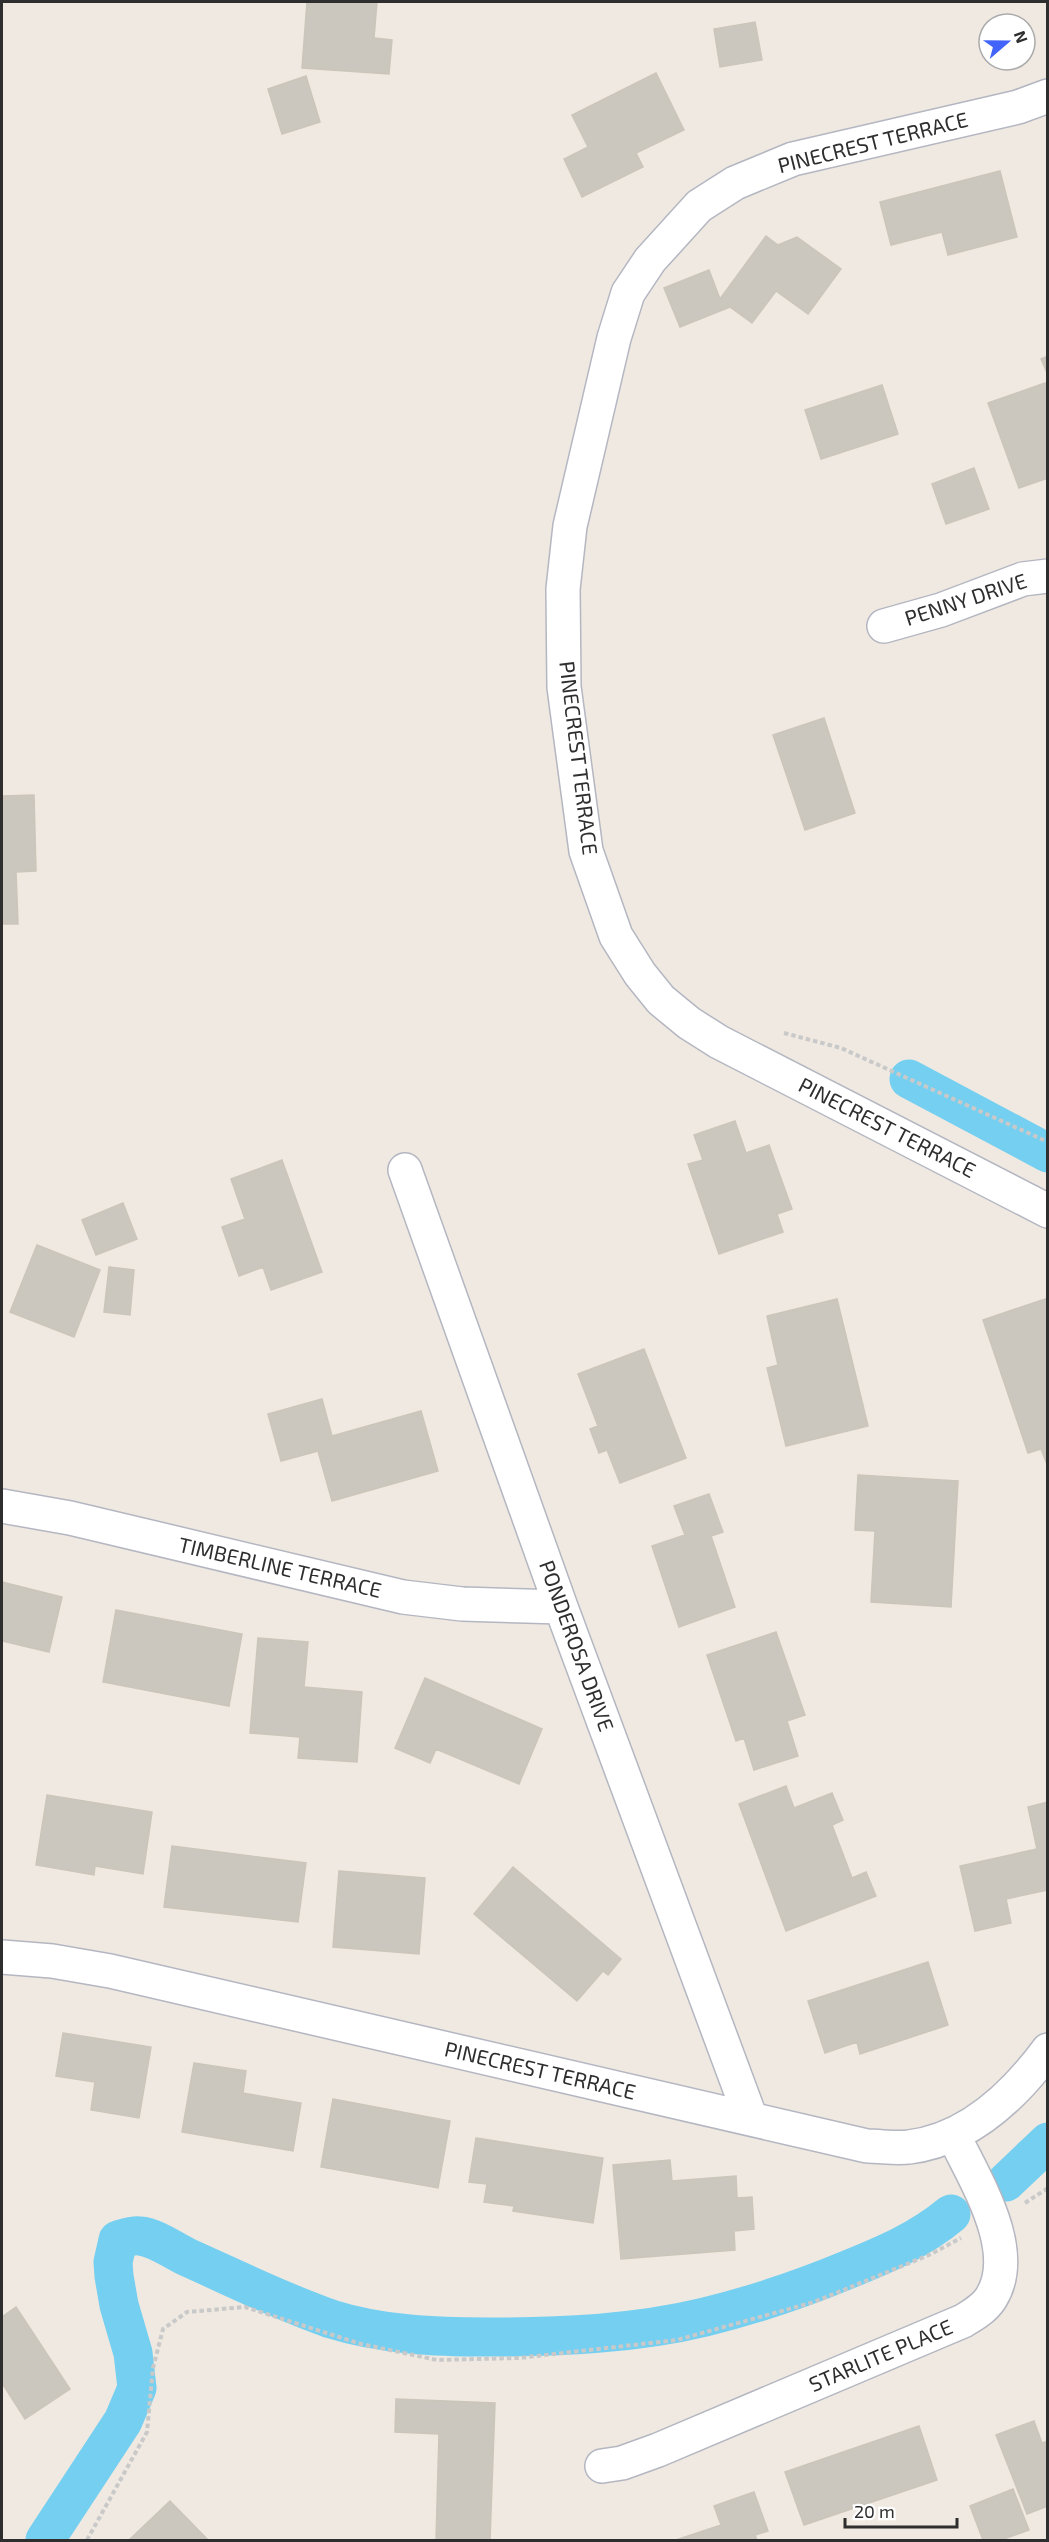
<svg xmlns="http://www.w3.org/2000/svg" width="1049" height="2542" font-family="'Exo 2',sans-serif">
	<rect width="100%" height="100%" fill="#efe9e1"/>
	<g fill="none" stroke-linecap="round" stroke-linejoin="round">
		<path stroke="#75cff0" stroke-width="39" d="M909,1079l139,74
			M1006,2182l42,-40
			M45,2540l78,-119 14,-33 -4,-35 -14,-48 -5,-29 -1,-14 5,-22c7,-2 15,-5 22,-4 18,2 33,15 49,22 47,21 93,44 142,61 51,16 105,18 157,18 72,0 147,-3 217,-20 49,-12 96,-28 142,-47 37,-15 73,-30 104,-56"/>
	</g>
	<path fill="#cbc7bf" stroke="#cbc5ba" stroke-width="1.5" d="M307,2h70l-3,36 18,2 -3,34 -87,-6z
		M755,22l7,38 -42,7 -6,-38z
		M656,73l28,57 -48,23 7,14 -61,30 -18,-38 24,-12 -16,-32z
		M306,76l14,46 -38,12 -14,-45z
		M1000,171l17,66 -69,18 -6,-23 -51,13 -11,-43z
		M766,236l12,9 19,-8 44,32 -33,45 -32,-23 -24,32 -22,-16 -50,20 -16,-39 45,-18 11,29z
		M1048,356v19l-7,-16z
		M1045,383l3,6v89l-29,10 -31,-85z
		M882,385l16,49 -77,25 -16,-49z
		M974,468l15,41 -43,15 -14,-40z
		M824,718l31,95 -50,17 -32,-95z
		M2,783v13l32,-1 2,76 -20,1 2,52h-16z
		M735,1121l11,32 23,-8 23,64 -15,5 6,18 -64,22 -31,-90 15,-4 -9,-25z
		M282,1160l40,112 -51,18 -8,-23 -24,9 -17,-49 23,-8 -14,-40z
		M123,1203l14,36 -41,16 -14,-35z
		M37,1245l63,25 -26,67 -64,-25z
		M109,1267l25,3 -4,45 -26,-3z
		M1048,1298v169l-7,-18 -13,4 -45,-133z
		M837,1299l31,127 -82,20 -19,-78 11,-3 -11,-49z
		M644,1349l42,109 -66,25 -13,-33 -8,3 -9,-24 8,-3 -20,-52z
		M322,1399l10,37 89,-25 17,60 -106,30 -14,-50 -37,10 -13,-47z
		M858,1475l100,6 -7,126 -80,-5 4,-71 -20,-1z
		M709,1494l14,38 -12,4 24,71 -56,20 -27,-81 33,-11 -11,-29z
		M2,1582l60,15 -13,55 -47,-11z
		M116,1610l126,24 -13,72 -126,-24z
		M776,1632l29,83 -18,6 11,35 -44,14 -10,-32 -8,3 -29,-86z
		M258,1638l50,4 -4,45 58,5 -5,70 -59,-4 2,-21 -50,-4z
		M425,1678l117,51 -23,55 -83,-35 -6,14 -35,-15z
		M786,1786l8,22 38,-15 11,27 -11,5 20,53 14,-6 10,24 -90,35 -47,-127z
		M47,1795l105,17 -9,62 -48,-8 -1,9 -58,-10z
		M1048,1802v88l-42,9 5,24 -36,8 -15,-65 77,-17 -9,-42z
		M172,1846l134,17 -8,59 -134,-15z
		M513,1867l108,92 -13,16 -5,-4 -26,30 -103,-87z
		M339,1871l86,7 -6,76 -86,-7z
		M928,1962l20,63 -88,29 -3,-12 -32,11 -17,-52z
		M63,2033l88,14 -12,71 -48,-8 4,-28 -39,-6z
		M194,2063l52,8 -3,22 58,10 -8,48 -111,-19z
		M333,2099l117,22 -12,67 -117,-21z
		M476,2138l127,20 -10,65 -80,-12 1,-5 -30,-4 3,-18 -18,-2z
		M670,2160l2,21 64,-5 1,22 15,-1 2,32 -20,2 1,19 -114,9 -8,-94z
		M16,2307l54,82 -45,30 -23,-36v-66z
		M396,2399l99,4 -5,137h-54l3,-106 -44,-2z
		M1034,2421l8,22 6,-2v65l-21,8 -31,-79z
		M919,2426l18,54 -133,45 -19,-53z
		M1013,2489l16,41 -28,10h-18l-13,-34z
		M754,2492l14,39 -13,4 2,5h-81l45,-15 -7,-19z
		M170,2501l38,39h-79z"/>
	<g fill="none" stroke-linecap="round" stroke-linejoin="round">
		<g stroke="#b4b7c1" stroke-width="36">
			<path id="minor" d="M1048,96l-30,11 -225,52 -58,24 -36,23 -49,54 -22,33 -14,45 -44,188 -7,63 1,98 22,164 30,85 24,38 21,26 28,23 30,19 329,169
				M884,626l57,-16 82,-31 25,-3
				M405,1170l156,437 190,512
				M2,1506l68,12 333,79 59,7 99,3
				M2,1957l50,4 58,10 757,175c14,0 29,3 42,1 58,-7 105,-51 139,-97
				M602,2466l20,-3 36,-13 305,-129c10,-6 21,-12 28,-23 30,-48 -17,-119 -38,-164"/>
		</g>
		<path stroke="#c9c9c9" stroke-width="4" stroke-dasharray="4.5 3" stroke-linecap="butt" d="M784,1033l57,15 207,94
			M1025,2203l23,-15
			M87,2540l60,-108 6,-64 10,-39 24,-17 58,-5 116,37 76,16 82,-2 158,-18 137,-38 115,-47 32,-17"/>
		<use href="#minor" stroke="#fff" stroke-width="33"/>
	</g>
	<g text-anchor="middle" stroke-width="5" stroke-linejoin="round" paint-order="stroke">
		<g font-size="21" fill="#2e2e2e" stroke="#fff">
			<text transform="translate(873 143) rotate(-14)" y="7">PINECREST TERRACE</text>
			<text transform="translate(966 600) rotate(-18)" y="7">PENNY DRIVE</text>
			<text transform="translate(578 758) rotate(83)" y="7">PINECREST TERRACE</text>
			<text transform="translate(887 1128) rotate(27)" y="7">PINECREST TERRACE</text>
			<text transform="translate(280 1568) rotate(13)" y="7">TIMBERLINE TERRACE</text>
			<text transform="translate(576 1646) rotate(70)" y="7">PONDEROSA DRIVE</text>
			<text transform="translate(540 2071) rotate(13)" y="7">PINECREST TERRACE</text>
			<text transform="translate(881 2356) rotate(-23)" y="7">STARLITE PLACE</text>
		</g>
	</g>
	<rect width="1049" height="2542" fill="none" stroke="#2e2e2e" stroke-width="6"/>
	<g transform="translate(1007 42) rotate(70)"><circle r="28" fill="#ffffff" stroke="#ababab" stroke-width="1.5"/>
	<path d="M0-4.5L10 22L0 15L-10 22Z" fill="#4264fb"/>
	<text y="-9" font-size="16" font-weight="bold" text-anchor="middle" fill="#2e2e2e">N</text>
	</g>
	<path d="M845 2518v9h112v-9" fill="none" stroke="#2e2e2e" stroke-width="3"/>
	<text x="854" y="2518" font-size="18" fill="#2e2e2e" stroke="#ffffff" stroke-width="4.5" paint-order="stroke">20 m</text>
</svg>
